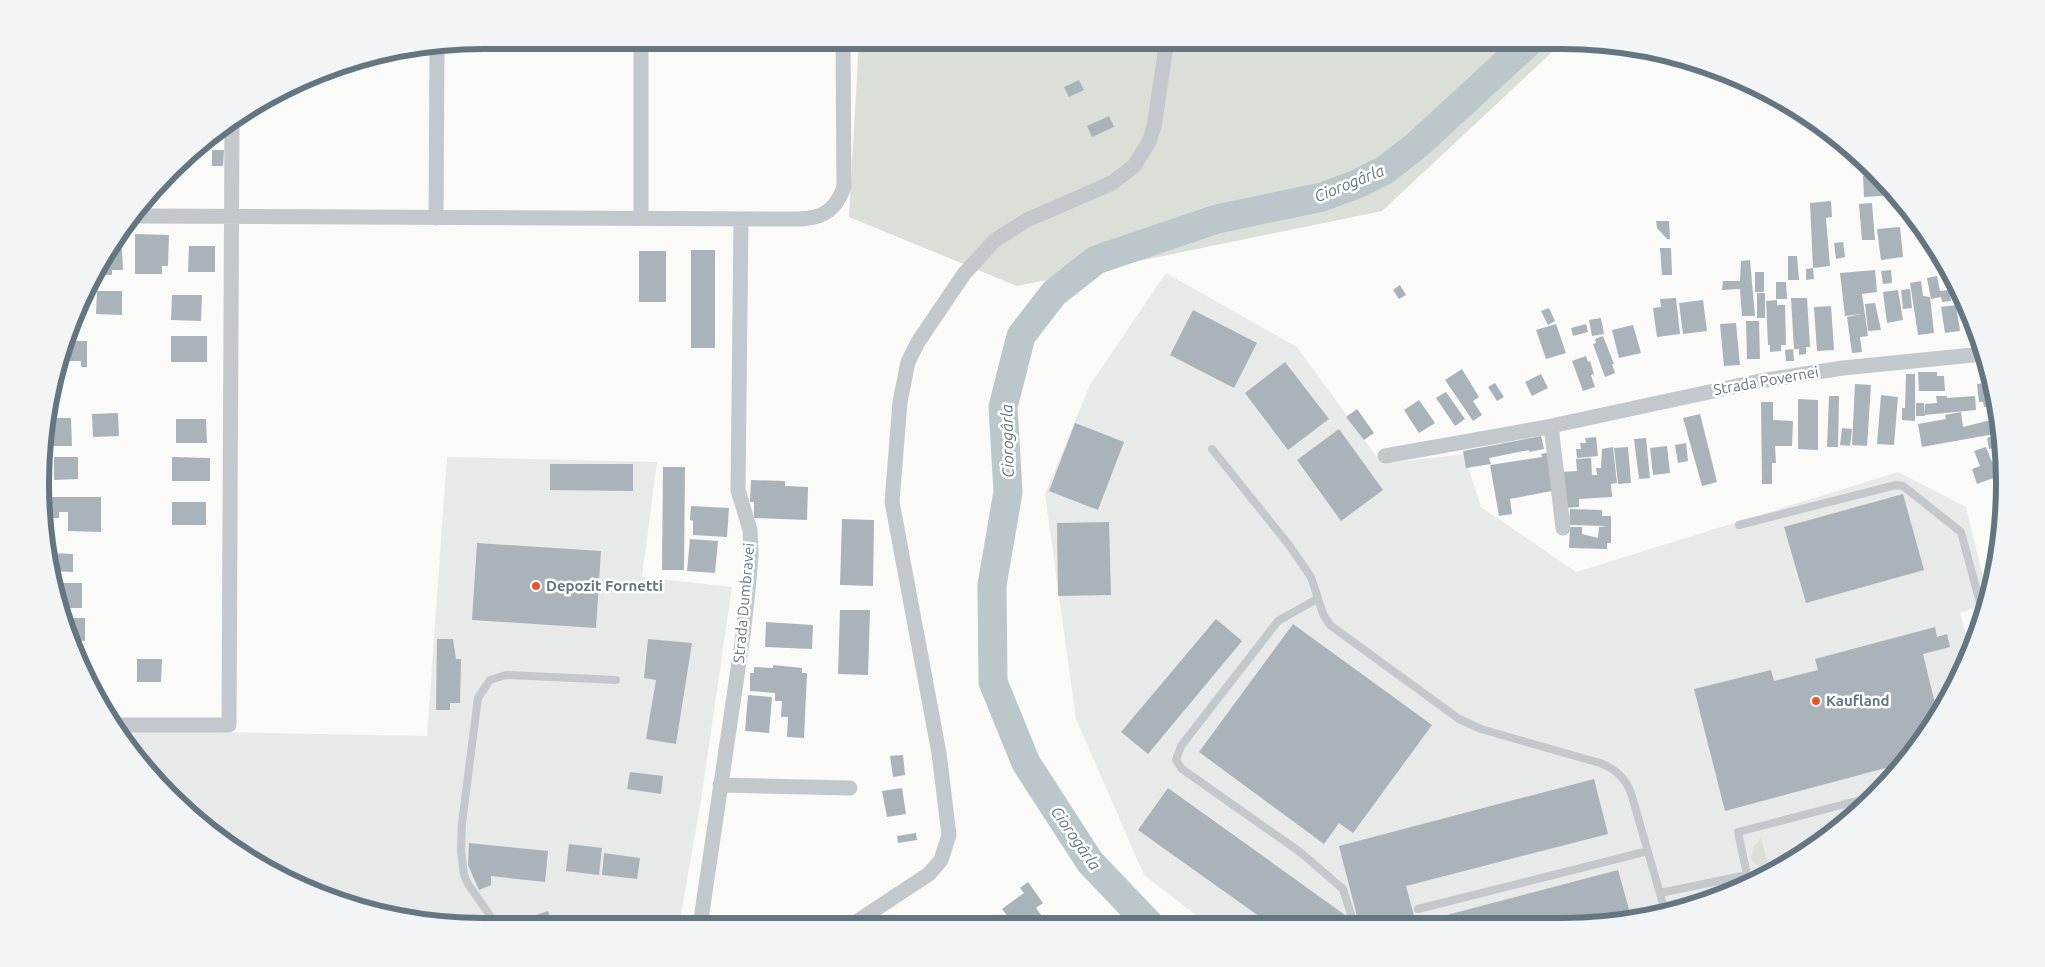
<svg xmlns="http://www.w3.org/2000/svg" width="2045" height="967" font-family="Ubuntu,sans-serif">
	<rect width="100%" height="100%" fill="#fafaf8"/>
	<path fill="#e8e9e9" d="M1166,273l131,74 85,117 82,-10 17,53 95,65 322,-100 68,35 22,91 -2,6 -26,9 11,40 -57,100 -82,82 -101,58 -111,30 -411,2 -65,-50 -68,-156 -31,-225 45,-109z
		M447,457l210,5 -15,115 90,10 -31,213 -22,126 -196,1 -86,-9 -83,-25 -123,-76 -72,-87 308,6z"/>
	<path fill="#dadfd7" d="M859,40h706l-183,171 -365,75 -168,-69z
		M1761,838l7,28c-8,2 -14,-2 -17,-8l2,-10z"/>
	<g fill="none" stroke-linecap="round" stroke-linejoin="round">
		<path stroke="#bbc7cb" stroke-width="29" d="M1150,925l-60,-63 -64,-99 -33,-81 -1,-97 16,-93 -5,-85 18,-71 33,-43 42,-33 121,-41 105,-22 35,-13 28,-14 32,-25 114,-105"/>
	</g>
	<path fill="#aab3b9" d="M1079,80l5,10 -15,7 -5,-10z
		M1109,116l5,11 -22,10 -5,-11z
		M212,150h12l-1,16h-11z
		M1879,175l17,20 -32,2 -1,-21z
		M1831,201l1,16 -6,1 4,48 -17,2 -3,-65z
		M1872,203l3,37h-13l-3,-36z
		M1656,221h13l1,18h-3l-10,-11z
		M1900,227l3,30 -22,3 -4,-31z
		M135,234l34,1 -1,31h-6v8h-27z
		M1843,242l2,15 -9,2 -2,-16z
		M189,246h26v26h-27z
		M1660,248h11l1,27h-10z
		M110,249h12l1,21h-11v5h-18l5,-13z
		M691,250h24v98h-24z
		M639,251h27v51h-27z
		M1788,256h9l2,24h-11z
		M1750,260l5,56h-13l-2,-27 -18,1 1,-9h17l1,-20z
		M1813,268l1,11 -8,1v-11z
		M1875,270l2,22 -15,2 6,42 -8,1 2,15 -10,1 -5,-36 14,-3 -16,2 -5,-43z
		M1891,270l1,13 -9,1 -2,-13z
		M1755,272h9v20h-9z
		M1937,276l3,15 9,-1 2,11 -9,1 -1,-5 -10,2 -4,-21z
		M1921,281l2,15 7,1 4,36 -16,2 -8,-52z
		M1776,282h10l1,17h-11z
		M1400,285l6,10 -7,4 -6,-9z
		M1910,289l2,19 -9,1 -2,-19z
		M1898,290l5,30 -16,3 -4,-31z
		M97,291h25v24l-26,-1z
		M1757,293h8v25h-8z
		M172,295h30l-1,26 -30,-1z
		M1676,298l4,36 -23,3 -4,-29 8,-1 -1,-8z
		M1791,298h16l3,49h-4v7l-7,1v-6h-5z
		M1703,300l4,31 -24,3 -4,-31z
		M1777,300v5h8l1,40h-5v6l-11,1v-7h-2l-2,-44z
		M1875,303l6,27 -13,1 -3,-27z
		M1956,305l4,26 -15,2 -4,-26z
		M1831,306l3,44 -17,1 -3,-44z
		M1549,308l6,13 -7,4 -7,-14z
		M1193,310l64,33 -23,45 -64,-33z
		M1601,318l3,16 -12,2 -3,-16z
		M1746,321h13l1,38h-13z
		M1736,323l4,42 -16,1 -4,-42z
		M1556,324l10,29 -20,6 -10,-29z
		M1586,324l2,8 -15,4 -2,-8z
		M1633,325l8,28 -22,5 -7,-28z
		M171,336h36v26h-36z
		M1603,336l11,28h-2l3,9 -10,4 -12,-33 3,-1 -1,-4z
		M70,341h17v26h-6v-6h-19z
		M1793,349l1,12h-8l-1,-11z
		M1586,356l2,6 2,-1 4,13 -3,1 4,12 -12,4 -11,-30z
		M1285,362l44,57 -41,31 -43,-57z
		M1462,369l17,28 -6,4 9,14 -9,6 -28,-41z
		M1918,372h19v4h7l1,15h-26z
		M1541,374l7,14 -16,8 -7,-14z
		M1906,374h9v47l-13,-1v-12h3z
		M1992,382l5,24 -13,1 -1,-5h-4l-2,-18z
		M1495,383l9,14 -7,4 -9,-14z
		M1855,384l16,1 -4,61 -15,-1z
		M1446,392l19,27 -10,7 -19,-28z
		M1881,395l17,2 -4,48 -17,-1z
		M1829,396h10l-1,51h-11z
		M1936,396h11v2l28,-2 1,14 -51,5v-11l12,-1z
		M1798,399l20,1v50l-20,-1z
		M1419,400l16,23 -16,10 -15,-23z
		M1761,402h12v18l20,1 -1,25h-17l1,17h-4v21h-10z
		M1916,403h8l1,13h-9z
		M1357,409l17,24 -10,7 -18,-23z
		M1961,412l2,15 36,-9 1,15 -78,14 -4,-23 28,-5 -1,-4z
		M118,413l1,23 -26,1 -1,-23z
		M1700,414l17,68 -15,4 -19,-68z
		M51,418h20l1,28h-25l1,-23h3z
		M176,419h30l1,24h-31z
		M1075,423l49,19 -26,68 -49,-19z
		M1842,428l10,1 -2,17 -10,-1z
		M1339,429l44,61 -42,31 -44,-61z
		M2000,435l1,12 -12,2 -2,-11z
		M1541,436l3,13 -15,3v-2l-40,8 2,6 -25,4 -3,-17z
		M1596,437l2,19 -21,2 -1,-9h5l-1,-6h6l-1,-5z
		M1646,438l4,40 -11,1 -5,-40z
		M1686,443l2,18 -10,2 -3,-18z
		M1667,446l3,27 -17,2 -3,-27z
		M1613,447l4,36 -6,1 1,13 -33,2v8l-15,1 -3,-36 16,-1 -1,-12 15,-1 1,17h5l-1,-7h5l1,-19z
		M1628,447l3,36 -13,1 -4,-36z
		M1986,447l6,15 10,-4 2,16 -27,10 -5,-15 8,-3 -6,-15z
		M1550,452l7,38 -47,9 2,15 -13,2 -9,-51 52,-8 -1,-3z
		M54,457h24v22l-24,1z
		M172,457l38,1v23h-38z
		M550,464h83v27l-83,-1z
		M663,467h22l-1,103h-22z
		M751,480l34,1v5l23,1 -1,33 -53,-2v-16h-4z
		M1903,494l21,76 -118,33 -22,-76z
		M45,497h56v35l-33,-1v-19h-9v6h-14z
		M172,502h34v23h-34z
		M691,506l38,2 -2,29 -34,-2v-14l-3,-1z
		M1570,509l32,1v6h9v27h-4v6l-38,-1 1,-21h12v7l16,4 1,-11 8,-1 -38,-1z
		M842,519l32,1 -1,66 -33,-1z
		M1109,522l2,73 -53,1 -1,-73z
		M690,539l28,2 -3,32 -28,-2z
		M477,543l124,8 -5,77 -124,-8z
		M47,553l26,1v18l-22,-1z
		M53,583h29v25h-23z
		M840,610h30l-2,65 -30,-1z
		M62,618h23v23l-15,-1z
		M1216,619l26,22 -94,113 -27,-22z
		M766,622l47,3 -1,24 -47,-2z
		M1293,624l139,101 -79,108 -14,-10 -15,21 -125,-92z
		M1935,627l2,10 10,-3 3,13 -27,7 14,58 -23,41 -10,10 -179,48 -31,-122 77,-19 3,11 44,-11 -3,-11z
		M437,639h16l3,20h5l-1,44h-10v7h-14z
		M648,639l44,4 -16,101 -30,-5 10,-59 -12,-2z
		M137,659h25l-1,23h-24z
		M773,665l29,3v5h5l-3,65 -17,-1 1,-20h-7l1,-16h-7v-8l-25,-2v-18h4v-6l19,1z
		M748,695l24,2 -3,36 -24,-2z
		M903,755l2,20 -12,2 -3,-21z
		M630,772l33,4 -2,18 -34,-5z
		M1594,779l14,55 -202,52 10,37 202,-53 14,50 -12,3 -261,1 -20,-78z
		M902,788l4,26 -19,3 -5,-26z
		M1168,788l177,127 -1,2 7,5 -2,2h-79l-132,-94z
		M916,833l1,7 -19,3 -1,-7z
		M469,843l79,8 -3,31 -54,-6v9l-12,5 -11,-25z
		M569,844l33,4 -3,27 -33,-4z
		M604,853l36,5 -3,21 -35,-4z
		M1028,882l15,21 -7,5 5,7 -15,10h-12l-12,-16 22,-16 -4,-5z
		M548,911l5,16h-35l-2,-5z"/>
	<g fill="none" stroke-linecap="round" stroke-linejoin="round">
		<path stroke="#c3c8cc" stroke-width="8" d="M1212,449l77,96 22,32 12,37 7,11 129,94 22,10 119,34c16,6 25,15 31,30l34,118
			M1739,525l157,-40 7,1 58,46 22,82
			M1317,599l-39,22 -97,125 -5,14 6,9 118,83 43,37 11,35
			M1660,893l87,-18 -9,-43 130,-34
			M1418,909l230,-58
			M498,927l-30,-43 -4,-9 -3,-24 1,-28 16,-125 12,-18 16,-5 110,5"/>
		<path stroke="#c3c8cc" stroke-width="15" d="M641,40v177
			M137,216l631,3c35,-1 62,7 76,-32l-1,-147
			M436,218l1,-170
			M1551,426l12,102
			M1385,456l157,-28 218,-47 83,-13 140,-14
			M116,725h113l3,-604
			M720,785l130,3
			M700,926l43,-291 5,-44 3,-35 -1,-26 -12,-40 3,-271
			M850,926l79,-52 12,-14 8,-25 -10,-82 -47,-251 8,-100 8,-40 10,-20 46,-68 31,-34 32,-20 85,-37 22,-17 15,-24 5,-15 13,-87"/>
	</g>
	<g fill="#e4572e" stroke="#fff" stroke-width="2">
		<circle cx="536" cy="586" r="5"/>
		<circle cx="1816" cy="701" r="5"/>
	</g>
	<g text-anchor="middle" stroke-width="5" stroke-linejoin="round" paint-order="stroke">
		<g font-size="15" fill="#657683" stroke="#fff">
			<text transform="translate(1766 381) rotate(-10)" y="5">Strada Povernei</text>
			<text transform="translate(744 603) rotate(-85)" y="5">Strada Dumbravei</text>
		</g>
		<g font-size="15" font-weight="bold" fill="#657683" stroke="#fff" text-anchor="start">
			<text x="546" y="591">Depozit Fornetti</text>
			<text x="1826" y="706">Kaufland</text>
		</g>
		<g font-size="16" font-style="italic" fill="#60757c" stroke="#fff">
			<text transform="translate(1349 183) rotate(-22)" y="6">Ciorogârla</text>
			<text transform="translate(1007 441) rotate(-91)" y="6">Ciorogârla</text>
			<text transform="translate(1076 838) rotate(55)" y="6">Ciorogârla</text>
		</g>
	</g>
	<path d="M0 0H2045V967H0ZM483 49H1562A434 434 0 0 1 1996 483V484A434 434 0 0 1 1562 918H483A434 434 0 0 1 49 484V483A434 434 0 0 1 483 49Z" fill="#f3f4f5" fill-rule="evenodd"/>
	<path fill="none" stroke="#657683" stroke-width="6" d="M483 49H1562A434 434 0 0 1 1996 483V484A434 434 0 0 1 1562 918H483A434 434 0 0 1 49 484V483A434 434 0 0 1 483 49Z"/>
</svg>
